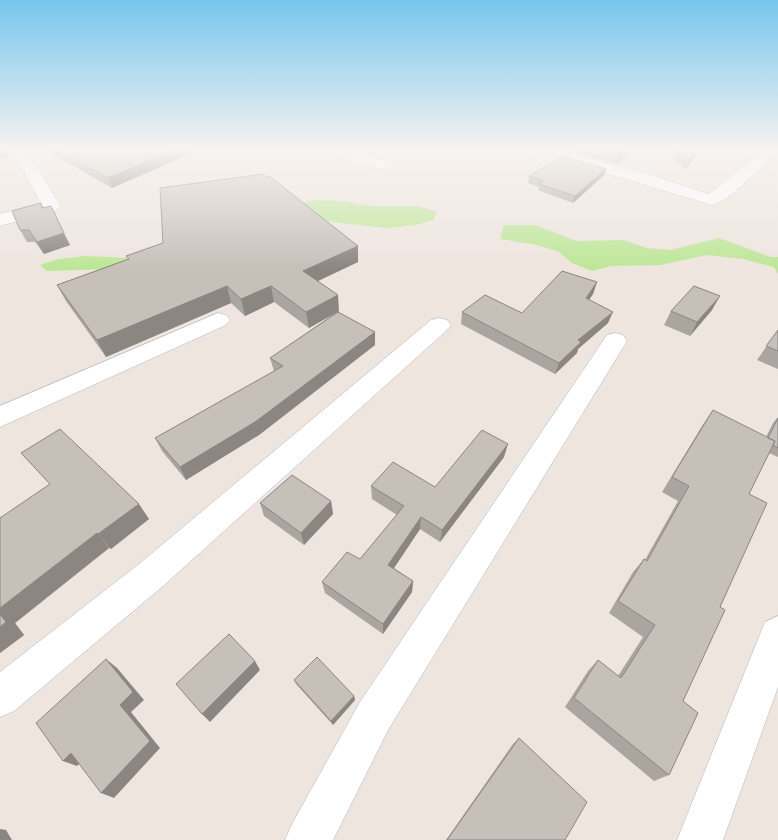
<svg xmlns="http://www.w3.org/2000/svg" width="778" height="840" font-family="'PT Sans Narrow',sans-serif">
	<rect width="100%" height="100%" fill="#eee5de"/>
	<path fill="#bde798" d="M313,200l29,1 29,5h47l19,6 -4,8 -18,5 -28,3 -81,-9 -194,50 -65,2 -7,-6 18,-6 27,-3 44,2 159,-49z
		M504,225h31l41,16 47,-1 24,8 24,2 48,-12 52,19h7v17l-4,-7 -31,-8 -36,-4 -47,10 -50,1 -18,5 -20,-8 -13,-11 -22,-7 -37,-6z"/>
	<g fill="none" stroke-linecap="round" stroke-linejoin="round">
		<g stroke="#b2b6c0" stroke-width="1">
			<path id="minor" d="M7,150h16l18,23 19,33 -3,4 -57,16v-12l41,-11 -16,-29z
				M319,150h27l40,11 2,3 -2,3 -6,2 -59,-16z
				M531,150h26l84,22 68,22 53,-43 16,-1v5c-22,12 -45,45 -66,50l-83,-25 -96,-27z
				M218,313l8,2 4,5 -4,5 -226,102v-21z
				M439,318l8,2 4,5 -4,5 -284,256 -149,125 -14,6v-45l139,-108 292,-244z
				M615,333l8,2 4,6 -239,389 -55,110h-48l7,-16 68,-122 247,-367z
				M778,616v71l-55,153h-46l88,-218z"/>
		</g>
		<use href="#minor" fill="#fff" fill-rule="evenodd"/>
	</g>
	<path fill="#aaa59f" d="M45,150h154l-87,38z
		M566,150h65l-14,14z
		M665,150h35l-15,20z
		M606,169l-2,6 -31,28 -35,-13 1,-3 -11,-4 1,-7z
		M265,177l93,85 -40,19 21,30 -1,1 37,20v13l-116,90 -73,45 -24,-29 -7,-13 119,-67 -4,-13 64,-44 -25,14 -35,-26 -29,14 -14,-13 -125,54 -40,-56 -9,-16 71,-26 -2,-3 37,-13z
		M41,203l2,4 27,38 -26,9 -9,-12h-8l-7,-12z
		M597,282l-4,12 -4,6 19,23 -30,26 -1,4 -22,21 -94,-50 1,-12 60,1z
		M712,310l-22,26 -26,-11 7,-14z
		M778,330v39l-21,-9z
		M713,410l53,27 7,-14 5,-6v40l-9,-4 -20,41 -29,113 -37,94 -14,74 -15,6 -89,-74 23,-36 10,-11 20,16 25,-39 -34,-24 24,-41 11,-13 1,1 33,-59 -16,-9 40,-66z
		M21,453l128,66 -38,30 -2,-1 -94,75 9,12 -24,18 50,-169z
		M504,457l-64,85 -20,-13 -26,39 19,13 -1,11 -29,42 -58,-41 -3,-11 38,-23 37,-44 -25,-16 -1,-13 64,1z
		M331,501l2,13 -29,31 -40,-29 -4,-13z
		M294,680l60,16 1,4 -22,25 -37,-41z
		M519,738l46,102h-119l67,-96z"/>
	<path fill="#8b8682" d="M0,150h6l3,5 -9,3z
		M174,150h25l-87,38 -4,-10z
		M622,150h9l-14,14 3,-12z
		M696,150h4l-15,20 5,-11z
		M606,169l-2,6 -31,28 2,-7z
		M64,233l6,12 -26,9 -7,-12z
		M358,246v16l-53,25 -2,-16z
		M597,282l-4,12 -11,16 4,-12z
		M227,286l4,17 -125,54 -9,-17z
		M271,286l3,16 -29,14 -4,-17z
		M338,295l1,16 -30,17 -3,-16z
		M720,296l-8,14 -22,26 7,-14z
		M613,312l-5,11 -30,26 -1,4 -22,21 4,-11 19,-23z
		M375,332v13l-116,90 -73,45 -6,-13z
		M508,444l-4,13 -64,85 2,-12z
		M331,501l2,13 -29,31 -3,-12z
		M139,504l10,15 -38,30 -13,-15z
		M421,517l-1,12 -32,48v-12z
		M97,533l12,15 -94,75 9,12 -24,18v-45z
		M413,581l-1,11 -29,42v-10z
		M106,659l11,9 27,32 -13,12 29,36 -46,50 -13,-5z
		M255,661l5,9 -50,52 -8,-8z
		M354,696l1,4 -22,25 -2,-4z
		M71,753l14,5 -8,8 -14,-5z
		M0,829l6,1 6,10h-12z"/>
	<path fill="#c6c0b9" stroke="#8b8682" d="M58,150h116l-66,28z
		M613,150h9l-2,2z
		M681,150h15l-6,9z
		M562,156l44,13 -31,27 -36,-12 4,-3 -14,-5z
		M264,174l1,3 4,-1 89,70 -55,25 35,24 -32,17 -35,-26 -30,13 -14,-13 -130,54 -40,-55 72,-26 -3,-3 37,-13 -3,-55z
		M41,203l1,5 9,-2 13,27 -27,9 -8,-12h-9l-8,-19z
		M562,271l35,11 -11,16 27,14 -35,28 3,2 -22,21 -97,-51 23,-17 37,18z
		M694,286l26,10 -23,26 -26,-11z
		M338,312l37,20 -120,90 -75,45 -25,-29 128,-72 -13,-8z
		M778,330v21l-12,-5z
		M713,410l62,31 -26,53 18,9 -47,104 5,3 -42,91 15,12 -29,62 -95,-77 24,-38 23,18 34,-53 -37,-24 26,-42 3,2 42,-75 -17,-9z
		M778,418v30l-5,-3 2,-4 -7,-3z
		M60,429l79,75 -41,30 -1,-1 -97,75v-90l50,-34 -29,-31z
		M482,430l26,14 -66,86 -21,-13 -33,48 25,16 -30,43 -61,-42 25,-30 13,7 44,-53 -33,-20 22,-24 42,25z
		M292,475l39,26 -30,32 -41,-30z
		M0,614l6,8 -6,5z
		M229,634l26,27 -53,53 -26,-30z
		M317,657l37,39 -23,25 -37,-41z
		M106,659l27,33 -13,13 30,36 -49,52 -30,-40 -8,8 -27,-38z
		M519,738l68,64 -22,38h-118z"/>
	<linearGradient id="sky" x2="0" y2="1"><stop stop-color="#77c6ed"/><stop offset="0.56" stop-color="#f7f3f0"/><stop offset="1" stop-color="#f7f3f0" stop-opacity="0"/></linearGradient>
	<rect width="778" height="268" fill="url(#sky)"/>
</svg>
